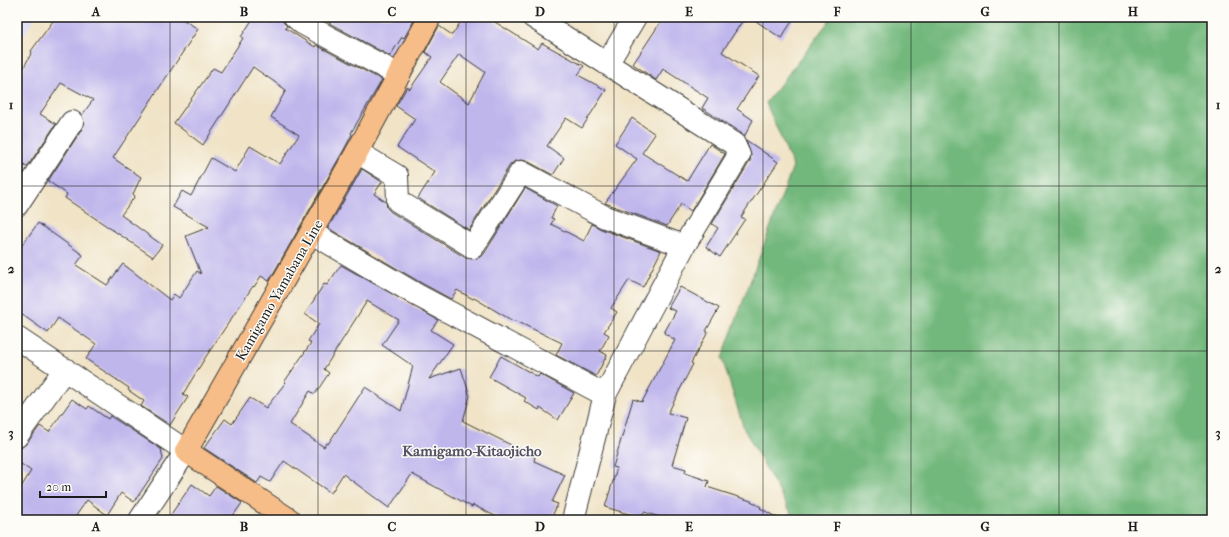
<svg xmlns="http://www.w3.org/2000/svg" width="1229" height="537" font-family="'IM FELL French Canon',serif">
	<rect width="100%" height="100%" fill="#fdfcf7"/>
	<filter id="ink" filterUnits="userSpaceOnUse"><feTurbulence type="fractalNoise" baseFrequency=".025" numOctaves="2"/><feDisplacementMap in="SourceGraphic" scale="8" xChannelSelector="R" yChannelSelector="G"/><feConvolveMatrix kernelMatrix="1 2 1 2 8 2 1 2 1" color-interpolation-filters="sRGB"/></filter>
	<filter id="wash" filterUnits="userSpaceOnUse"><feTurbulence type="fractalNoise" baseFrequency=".012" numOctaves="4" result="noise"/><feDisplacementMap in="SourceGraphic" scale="16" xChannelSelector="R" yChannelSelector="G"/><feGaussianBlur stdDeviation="0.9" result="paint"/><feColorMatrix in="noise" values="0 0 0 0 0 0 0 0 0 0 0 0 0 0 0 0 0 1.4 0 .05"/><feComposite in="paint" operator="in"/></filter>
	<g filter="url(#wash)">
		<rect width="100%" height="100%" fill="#f0e3c6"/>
		<path fill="#d7d7f8" d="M17,17h18l-18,29z"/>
		<path fill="#72b87c" stroke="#476a4c" d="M832,17h380v503h-417l-51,-91 -22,-71 71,-192 -27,-63z"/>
		<g id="blocks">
			<path fill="#bfb6ec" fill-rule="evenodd" d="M56,17h123l19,12 -85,129 28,19 -8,17 2,2 -14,19 41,30 -9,12 -88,-59 2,-4 -19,-13 34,-52 2,-7 -2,-7 11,-15 -32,-17 -21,31 16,10 -29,43 -10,-6v-81l15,-28 -1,-1z
				M254,17h29v5l4,4 -2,2 30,19 1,-2 66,35 -31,53 1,1 -6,12 -77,135 -8,-5 -7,11 -1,-1 -48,72 -22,36 5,3 -18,28 -29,-19 3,-5 -16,-11 1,-2 -43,-29 10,-15 -38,-26 -10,15 -31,-22v-59l21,-29 45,32 -7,10 31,20 16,-21 47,36 4,-6 5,4 18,-27 4,3 -15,-38 23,-9 -36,-20 9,-16 9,5 20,-38 24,14 15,-26 30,18 19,-29 -28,-18 15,-27 -33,-23 -50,78 -29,-22 39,-55 8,4 22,-34 -2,-1z
				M332,17h84l-12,21 -2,-1 -12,19 -61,-33z
				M464,17h23l51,32 4,-6 42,23 -6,9 28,15 -24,38 -16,-10 -19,28 17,12 -11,17 -26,-14 -6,-1 -6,1 -5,4 -41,65 -51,-32 17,-26 -38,-25 18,-28 -19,-13 11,-19 3,2 22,-32 -7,-5 14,-26 13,9zM459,54l26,18 -16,31 -29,-21z
				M664,17h81l-23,35 37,24 -22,33 16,11 -9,17 -3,-4 -39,-25 6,-10 -45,-29 -7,11 -23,-16z
				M750,17h45l-14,21z
				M632,118l23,16 -13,19 45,28 23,-37 15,10 -34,57 -10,-7 -14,22 -62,-23 32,-44 -22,-15z
				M746,140l32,22 -37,55 4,2 -25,38 -14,-10 12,-19 -6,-4 38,-63 1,-6z
				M362,169l20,13 -8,12 12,8 1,6 4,4 75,46 6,1 6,-1 6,-4 41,-66 32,18 -6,12 3,1 -3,5 33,17 8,-17 9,5 60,22 -18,36 -14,-7 -18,28 6,4 -13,20 5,3 -9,16 7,4 -11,21 -40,-21 6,-12 -48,-23 -1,1 -39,-23 -1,1 -16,-9 -6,9 -28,-15 -95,-56z
				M341,265l97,55 -7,10 22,14 -24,35 32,-11 9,28 -7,25 72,36 -1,4 31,14 -13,27 6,2 -8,16h-47l-30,-15 -1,2 -60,-33 -23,34 -46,-34 -12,19 -47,-32 -14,21 -9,-5 -4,6 -53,-35 21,-29 7,5 18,-26 16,10 20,-26 -1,-1 26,-38 -3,-2 11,-17 -14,-10 19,-30 3,1zM367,301l32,19 -17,25 31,21 -12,45 -36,-24 -37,57 -2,-1 -2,4 -34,-23 20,-33 5,3 14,-21 -5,-4z
				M680,287l39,21 -13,23 2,1 -17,31 2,1 -25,49 18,5 -14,47 14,4 -1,4 24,8 -2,6 44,14 10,6 -1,1 21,12h-112l-25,-8 -2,6 -37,-11 12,-39 -4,-1 20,-68 9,3 33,-62 -11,-7 12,-22 -8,-3z
				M501,356l37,21 2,-3 34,19 -16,27 -18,-12 -1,2 -15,-9 2,-3 -37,-21z
				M72,399l15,10 2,-3 19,13 2,-3 51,33 2,10 -29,43 -13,-9 -14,22 -20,-15 -14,20h-56v-26l14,-23 -14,-10v-8l4,-5 6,-5 13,-17 9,6z
				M192,484l17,12 7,-10 26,17 -12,17h-63z"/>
		</g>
	</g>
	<g filter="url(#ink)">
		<use href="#blocks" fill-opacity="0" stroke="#3c3a36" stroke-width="1"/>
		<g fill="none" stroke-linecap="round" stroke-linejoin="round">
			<g stroke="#3c3a36" stroke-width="24">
				<path id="minor" d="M295,17l7,6 97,52
					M533,17l201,127 5,11 -55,91 -79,149 -32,125
					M607,64l28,-47
					M357,152l40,24 1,25 75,46 48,-75 84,45 79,29
					M17,205l55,-83
					M312,233l105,62 188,100
					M17,338l169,113 -46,69
					M17,436l48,-67"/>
			</g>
			<g stroke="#3c3a36" stroke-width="24">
				<path id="major" d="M290,520l-104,-69 171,-299 73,-135"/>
			</g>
			<use href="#minor" stroke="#fff" stroke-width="22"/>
			<use href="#major" stroke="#f7bd88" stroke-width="22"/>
		</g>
	</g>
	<path fill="none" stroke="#1c1c1c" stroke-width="1" stroke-opacity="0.55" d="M170,17v503M318,17v503M466,17v503M614,17v503M763,17v503M911,17v503M1059,17v503M17,186h1195M17,351h1195"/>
	<g text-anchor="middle" stroke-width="3" stroke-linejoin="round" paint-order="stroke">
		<g font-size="14" fill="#1c1c1c" stroke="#fdfcf7">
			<text transform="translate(279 290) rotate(-60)" y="5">Kamigamo Yamabana Line</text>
		</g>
		<g font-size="15" font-weight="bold" fill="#555265" stroke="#fdfcf7">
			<text x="472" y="456">Kamigamo-Kitaojicho</text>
		</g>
	</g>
	<rect width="1229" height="537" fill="none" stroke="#fdfcf7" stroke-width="44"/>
	<path d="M40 491v6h66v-6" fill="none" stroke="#1c1c1c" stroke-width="2"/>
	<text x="46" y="491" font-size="12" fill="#1c1c1c" stroke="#fdfcf7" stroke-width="3" paint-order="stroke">20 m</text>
	<rect x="22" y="22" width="1185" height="493" fill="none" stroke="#1c1c1c" stroke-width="1.5"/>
	<g font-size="13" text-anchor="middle" font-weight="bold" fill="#1c1c1c">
		<text x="96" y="16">A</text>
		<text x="244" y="16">B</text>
		<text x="392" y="16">C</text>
		<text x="540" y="16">D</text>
		<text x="689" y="16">E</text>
		<text x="837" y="16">F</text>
		<text x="985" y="16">G</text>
		<text x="1133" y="16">H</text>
		<text x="11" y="109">1</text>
		<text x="1218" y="109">1</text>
		<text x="11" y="273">2</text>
		<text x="1218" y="273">2</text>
		<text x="11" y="437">3</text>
		<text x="1218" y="437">3</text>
		<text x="96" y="531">A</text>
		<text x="244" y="531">B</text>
		<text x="392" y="531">C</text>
		<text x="540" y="531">D</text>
		<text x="689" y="531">E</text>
		<text x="837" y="531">F</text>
		<text x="985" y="531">G</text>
		<text x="1133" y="531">H</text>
	</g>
</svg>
